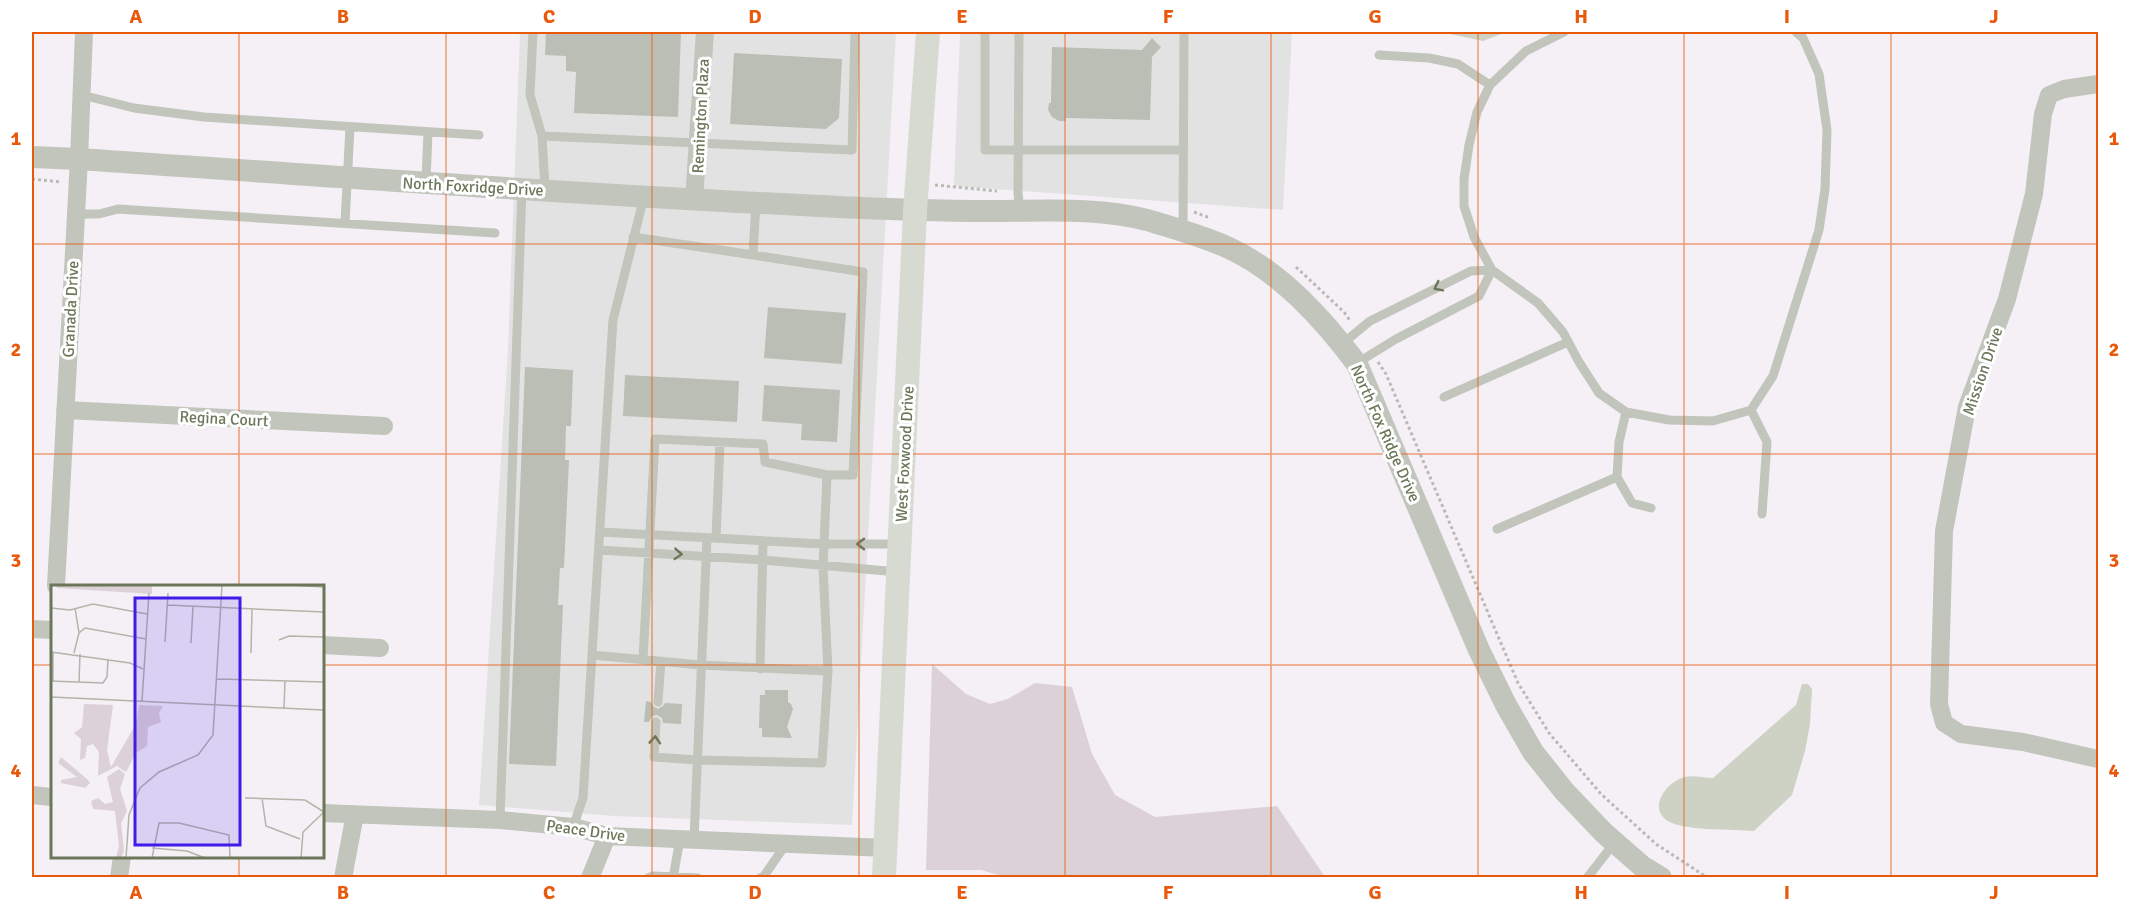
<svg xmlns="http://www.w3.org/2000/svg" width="2130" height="909" font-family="Signika,sans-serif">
	<rect width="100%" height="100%" fill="#f4f0f5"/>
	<path fill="#e3e2e2" d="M520,32h376l-44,793 -238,-9 -135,-11 29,-456z
		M960,32h332l-9,178 -329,-24z"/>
	<path fill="#dcd1d6" d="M932,664l34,30 24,10 18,-5 27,-16 37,4 20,67 23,41 40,22 122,-11 48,71 -316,1 -28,-8h-55z"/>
	<path fill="#ced2c5" d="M1441,32h65l-23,9z
		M1802,684h6l4,5 -2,35 -5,27 -13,44 -38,36c-22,-2 -62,0 -82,-8 -27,-11 -7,-41 13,-46 8,-2 19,1 28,1l83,-73z"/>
	<path fill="#bbbeb4" d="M546,32h135l-3,85 -104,-4 2,-41 -10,-1v-15l-21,-1z
		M1152,38l9,9 -9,10 -2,63 -84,-2v3h-7l-7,-4 -4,-7 1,-7h2l1,-56 90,3z
		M734,53l108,6 -3,59 -13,11 -96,-5z
		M768,307l78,6 -4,51 -78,-6z
		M525,367l48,3 -2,56h-5l-1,34h4l-5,108h-4l-2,37h5l-7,161 -47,-2z
		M625,375l114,6 -2,41 -114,-6z
		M764,385l76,5 -3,52 -36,-2 1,-16 -40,-3z
		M765,690h23v12l3,2 2,5 -6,18 5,11 -30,-1v-9h-3l1,-33h5z
		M646,701l5,1 3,5 4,2 5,-3 2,-3 17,1 -1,20 -18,-1 -1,-5 -5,-3 -5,1 -3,6h-5z"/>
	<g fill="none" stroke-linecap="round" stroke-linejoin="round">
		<path stroke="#b8bbb4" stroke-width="3" stroke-dasharray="3 3" stroke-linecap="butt" d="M32,179l29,3
			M935,185l62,6
			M1194,212l16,6
			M1296,267l48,45 7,10
			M1378,362l8,12 132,309 31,50 52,61 55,50 52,34"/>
		<path stroke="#c1c5bc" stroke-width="9" d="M533,32l-3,63 12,41 3,53
			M985,32v118h198
			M1019,32l-1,161 2,18
			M1564,32l-38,19 -36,34 -13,27 -8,33 -5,34v27l10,31 18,33 46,33 25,29 16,30 20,31 27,19 43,8 44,1 38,-11 22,-34 46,-146 6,-41 2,-59 -8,-56 -16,-36 -7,-6
			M1379,55l50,3 29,6 32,21
			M82,95l52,13 70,9 275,18
			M542,136l310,14 3,-118
			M426,181l2,-49
			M76,214h23l19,-5 377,24
			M345,223l5,-96
			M1183,230l1,-198
			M633,237l120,18
			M1342,344l28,-23 101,-50 21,-1
			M1357,363l39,-24 83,-43 13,-26
			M1444,397l124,-55
			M1751,410l16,32 -5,72
			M1617,477l15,26 19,5
			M1497,529l120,-52 2,-35 7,-30
			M600,532l223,12h74
			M716,538l4,-96
			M599,550l164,10 135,12
			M592,655l109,10 127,6 -5,-104 4,-92h26l10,-203 -110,-17 3,-52
			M643,659l12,-220 108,5 2,18 62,13
			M760,669l3,-128
			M658,702l3,-41
			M656,722l-2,35 43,3 125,3 6,-92
			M500,820l22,-631
			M573,827l10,-29 30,-478 31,-123
			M694,839l13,-301
			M648,878l5,-2 45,2
			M673,878l7,-39
			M760,878l4,-2 22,-32
			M1587,878l28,-36"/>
		<path stroke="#c1c5bc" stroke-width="18" d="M2098,84l-34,5 -15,6 -6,19 -9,80 -27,105 -40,108 -23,124 -5,173 5,19 17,11 62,8 75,17
			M694,200l11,-168
			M65,410l319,16
			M56,586l23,-427 5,-127
			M32,629l20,1
			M322,645l58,3
			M32,795l20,2
			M322,813l178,7 73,7 34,9 279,12
			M119,878l3,-22
			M343,878l12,-64
			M590,878l17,-42"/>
		<path stroke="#c1c5bc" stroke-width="22" d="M32,157l47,2c247,17 494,35 741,47 58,3 116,5 174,5 50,0 104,-4 153,9 27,8 56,16 82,28 52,24 94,71 128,116l122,286 27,55 27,47 31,39 40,42 39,34 18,11"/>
		<path stroke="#d6dad1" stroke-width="24" d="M884,878l31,-667 13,-179"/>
	</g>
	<defs><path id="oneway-chevron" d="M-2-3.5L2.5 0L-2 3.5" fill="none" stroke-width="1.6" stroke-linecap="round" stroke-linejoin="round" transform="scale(1.5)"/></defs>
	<g stroke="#6c775a">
		<use href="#oneway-chevron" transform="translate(1438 287) rotate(153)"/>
		<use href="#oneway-chevron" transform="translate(861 544) rotate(180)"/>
		<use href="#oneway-chevron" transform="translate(678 554) rotate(4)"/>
		<use href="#oneway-chevron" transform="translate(655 740) rotate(-86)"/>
	</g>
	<path fill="none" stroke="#e8590c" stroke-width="1.5" stroke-opacity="0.55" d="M239,32v554M446,32v846M652,32v846M859,32v846M1065,32v846M1271,32v846M1478,32v846M1684,32v846M1891,32v846M32,244h2066M32,454h2066M32,665h20M322,665h1776M239,856v22"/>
	<g text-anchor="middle" stroke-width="6" stroke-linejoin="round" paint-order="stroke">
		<g font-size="16" fill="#6c775a" stroke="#fff">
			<text transform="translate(700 116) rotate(-87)" y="6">Remington Plaza</text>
			<text transform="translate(473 186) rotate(3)" y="6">North Foxridge Drive</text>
			<text transform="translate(70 309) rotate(-87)" y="6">Granada Drive</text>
			<text transform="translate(1982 371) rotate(-71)" y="6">Mission Drive</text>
			<text transform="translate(224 418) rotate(3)" y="6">Regina Court</text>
			<text transform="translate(1386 433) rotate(66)" y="6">North Fox Ridge Drive</text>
			<text transform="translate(904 454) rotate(-87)" y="6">West Foxwood Drive</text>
			<text transform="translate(586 830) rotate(8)" y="6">Peace Drive</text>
		</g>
	</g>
	<g transform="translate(51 585)">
		<rect width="273" height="273" fill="#f4f0f5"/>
		<path d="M6,0h95v9l-95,-6zM33,119l29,1 -6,45 4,17 25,-43 3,-19 24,1 -4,7 2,9 -13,5 -1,19 -11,7 -10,19 -9,-6 -19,10 1,-24 -6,-8 -6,2 -2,12 -5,2 1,-21 -7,-6 8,-6zM10,172l27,23 2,3 -5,5 -24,-5v-3l16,-3 -19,-14zM68,184l6,5 -5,15 7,22 -6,12 3,28 -3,7h-5l3,-12 -4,-35 -22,-2 -2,-8 7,-3 7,6 8,-2 -6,-25z" fill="#dcd1d6"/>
		<path fill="none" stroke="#b2b5a9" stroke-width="1.5" d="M240,0l33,2M116,20l157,7M0,23l19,2 23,-6 54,10M28,48l6,-5 61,11M228,55l10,-4 35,1M114,57l3,-49M140,58l2,-37M0,67l79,11 13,6M2,67v29M23,68l5,-20 -4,-25M200,68l1,-44M166,94l107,3M0,96l52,2 4,-6 1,-18M28,98l1,-29M0,112l273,13M91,116l7,-108M233,123l1,-27M194,213l60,2 19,12M211,213l4,28 34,13M101,263l35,3 18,7M75,273l3,-43 11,-27 19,-16 39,-17 15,-20 9,-150M101,273l7,-35h20l50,12 1,23M250,273l2,-26 21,-20"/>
		<path fill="#411ce9" fill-opacity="0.15" stroke="#411ce9" stroke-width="3" d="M84,13h105v247h-105z"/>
		<rect width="273" height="273" fill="none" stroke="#6c775a" stroke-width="3"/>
	</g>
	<rect width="2130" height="909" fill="none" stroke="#ffffff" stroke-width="66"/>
	<rect x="33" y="33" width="2064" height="843" fill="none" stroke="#e8590c" stroke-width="2"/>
	<g font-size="20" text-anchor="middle" font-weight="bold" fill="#e8590c">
		<text x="136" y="23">A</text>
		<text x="343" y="23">B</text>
		<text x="549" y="23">C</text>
		<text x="755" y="23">D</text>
		<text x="962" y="23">E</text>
		<text x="1168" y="23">F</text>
		<text x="1375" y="23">G</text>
		<text x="1581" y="23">H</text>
		<text x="1787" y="23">I</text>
		<text x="1994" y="23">J</text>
		<text x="16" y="145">1</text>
		<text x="2114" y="145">1</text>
		<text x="16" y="356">2</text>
		<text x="2114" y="356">2</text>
		<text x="16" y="567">3</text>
		<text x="2114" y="567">3</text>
		<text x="16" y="777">4</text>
		<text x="2114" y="777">4</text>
		<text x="136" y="899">A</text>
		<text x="343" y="899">B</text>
		<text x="549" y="899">C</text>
		<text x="755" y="899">D</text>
		<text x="962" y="899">E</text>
		<text x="1168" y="899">F</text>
		<text x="1375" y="899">G</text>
		<text x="1581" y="899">H</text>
		<text x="1787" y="899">I</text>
		<text x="1994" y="899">J</text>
	</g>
</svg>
